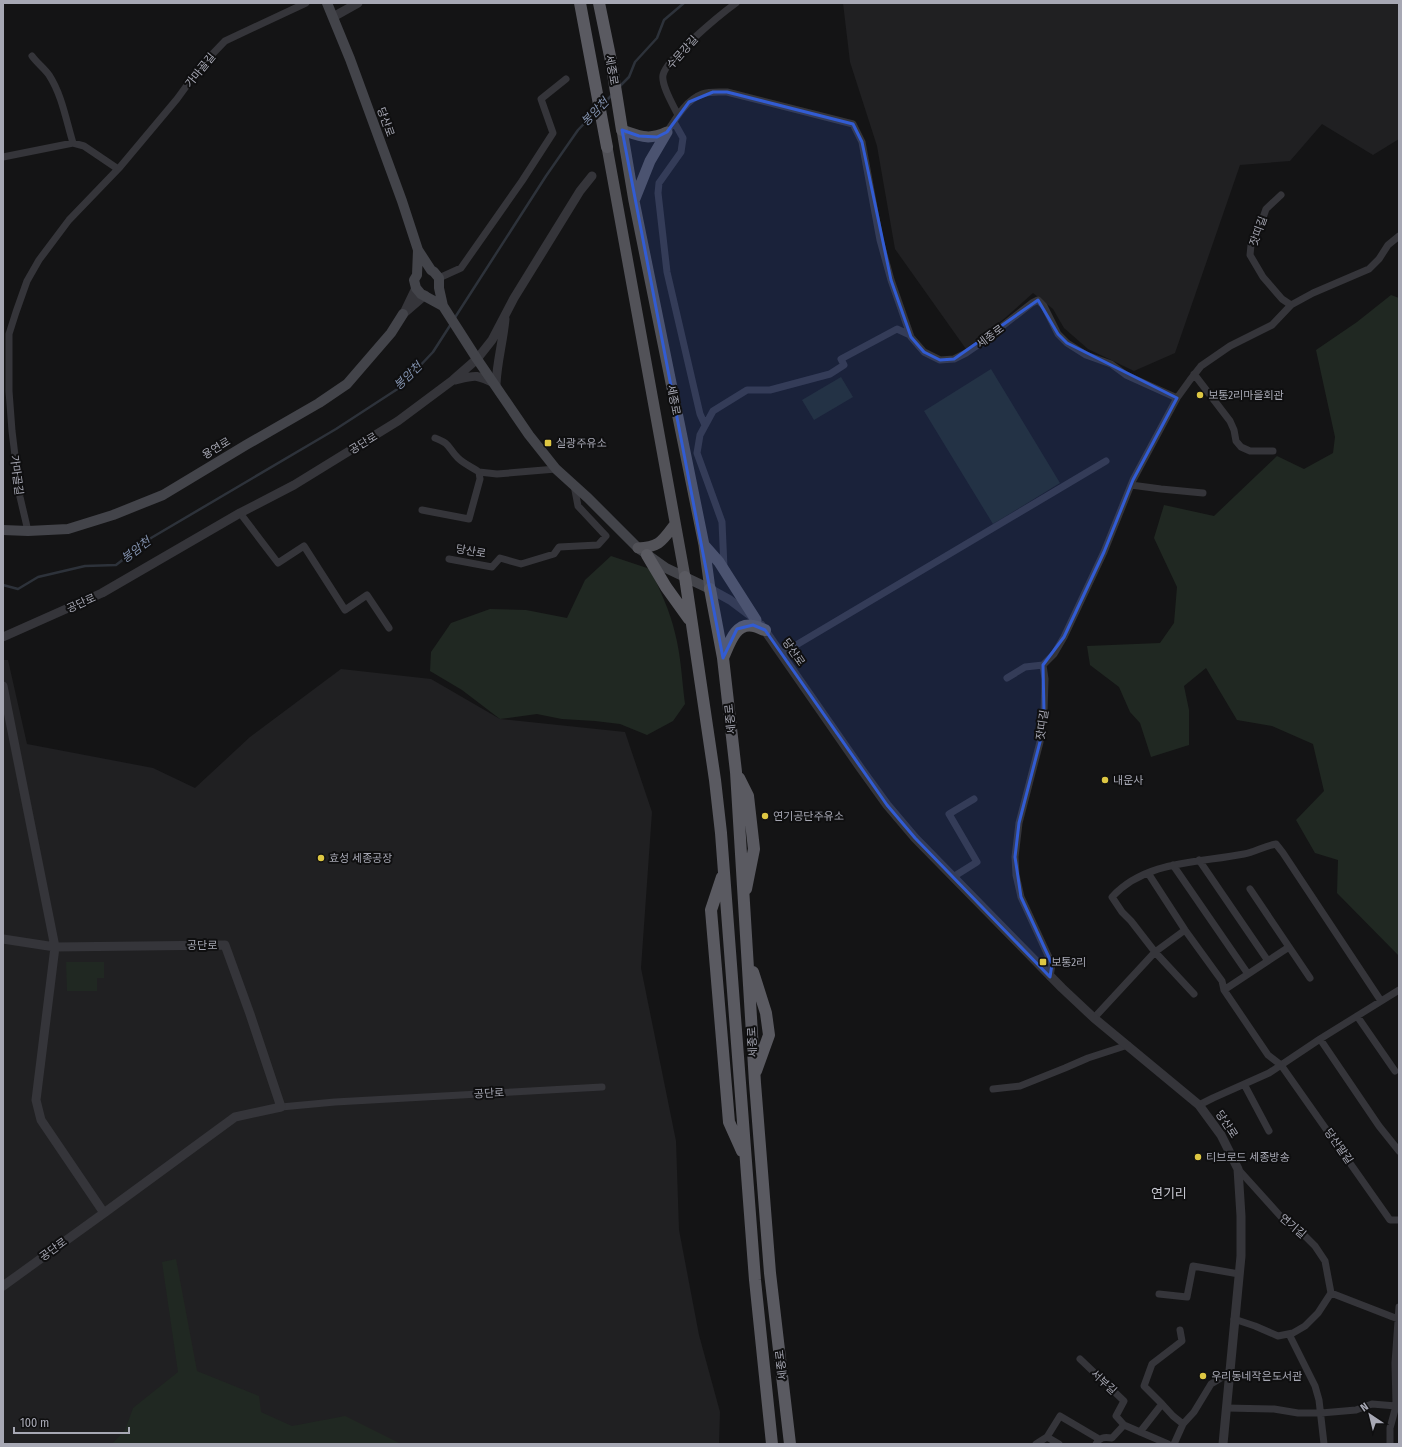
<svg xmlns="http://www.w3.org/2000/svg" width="1402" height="1447" font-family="'Fira Sans Condensed','Noto Sans KR',sans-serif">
	<rect width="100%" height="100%" fill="#141415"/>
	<path fill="#202022" d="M843,3h556v136l-26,16 -51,-31 -32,37 -50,4 -65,188 -41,18 -46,-22 -24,-21 -11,-19 -20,-16 -28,25 -39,31 -71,-100 -18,-103 -27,-84z
		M3,660h5l19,84 126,24 42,20 55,-51 91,-68 90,10 69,40 125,13 27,80 -11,156 35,173 3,89 20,105 21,77 -1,32h-716z"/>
	<path fill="#202822" d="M1391,295l8,3v658l-62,-63 1,-33 -23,-7 -19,-33 28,-29 -11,-47 -41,-18 -35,-6 -31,-52 -22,18 5,24v35l-38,12 -11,-34 -10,-11 -11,-25 -29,-22 -3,-19 73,-3 14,-20 3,-36 -23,-49 10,-33 50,11 63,-60 27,13 29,-16 2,-16 -19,-87 41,-28z
		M991,369l69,114 -67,41 -69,-113z
		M841,377l12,20 -39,23 -12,-20z
		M611,556l39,13c10,21 20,42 25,64 6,23 7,48 10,71l-12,17 -26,14 -27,-11 -25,-3 -33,-2 -25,-5 -37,5 -38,-29 -32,-19 1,-19 20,-29 39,-14 36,1 41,8 18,-38z
		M66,962h38v16h-7v13h-30z
		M176,1259l21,112 62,25 2,16 31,14 53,-10 56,28h-289l13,-14 8,-22 45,-36 -16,-110z"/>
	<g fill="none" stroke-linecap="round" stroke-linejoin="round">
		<path stroke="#2d323a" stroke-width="2.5" d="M619,87l10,-10 6,-15 22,-24 7,-18 20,-17
			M603,104l9,-9
			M454,319l92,-143 32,-46 18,-19
			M3,585l15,4 20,-12 47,-11 31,-1 35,-27 185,-109 63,-41 34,-36 18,-28"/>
		<path stroke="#35353a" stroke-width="7" d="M32,56c5,7 12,12 17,19 13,20 17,45 24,68
			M678,115c-5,-10 -17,-30 -15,-40 3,-16 58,-61 73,-72
			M674,122l9,16 -2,14 -22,31 -1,10 9,79 33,142 5,11
			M667,132c9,-14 19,-32 35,-38 8,-3 17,-2 25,-2l126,32 9,18 18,98 11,40 20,57 13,15 16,8 14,-1 12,-6 16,-11 50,-39 6,-3 6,6 14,28 9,9 19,12 25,9 15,11 51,23
			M3,157l70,-14 11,3 34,23
			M1281,195l-15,14 -9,26 -6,10 -1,10 13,22 19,22 9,6
			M439,278l22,-10 61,-87 31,-48 -12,-34 25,-20
			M1194,374l36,47 4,9 2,11 5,6 9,4h23
			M435,438c16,6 12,9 23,20 6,6 14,9 21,14
			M1131,485l30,4 42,4
			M422,510l47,9 11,-40 -1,-7 18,2 59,-5
			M240,513l38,50 26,-17 41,64 22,-15 22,33
			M28,531l-8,-34 -8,-66 -3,-40v-57l7,-22 11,-31 12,-21 30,-40 51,-53 57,-68 24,-33 24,-25 81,-38
			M449,559l43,8 8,-9 21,6 33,-10 5,-7 39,-2 8,-9 -28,-30 -4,-21
			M724,568l-2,-46 -25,-69 3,-18 13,-24 34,-21h23l60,-16 14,-9 -3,-6 56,-30 13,6
			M781,654l325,-193
			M1007,678l18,-11 18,-2
			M1199,860l69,101
			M1173,865l75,109
			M1148,873l37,57 37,51 2,9 44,65 13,10 109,155h9
			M953,877l24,-15 -28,-48 25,-15
			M1250,889l60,89
			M1050,977l2,-13 -31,-67 -5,-22 -1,-18 4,-34 21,-81 4,-30 1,-33 -2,-14 11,-11 10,-17 40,-85 29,-72 44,-82 13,-18 11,-14 29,-20 42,-21 19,-20 22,-12 56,-24 10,-10 9,-14 11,-9
			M1224,990l65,-43
			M1194,994l-39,-42 -24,-31 -9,-9 -10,-15c34,-37 87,-34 132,-43 11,-2 20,-8 32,-10l7,9 98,148
			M1357,1016l38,55
			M1094,1018l61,-66 30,-22
			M1320,1039l59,87 20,25
			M1244,1084l25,47
			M993,1089l27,-3 45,-18 23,-10 40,-13
			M1199,1105l14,-7 56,-25 51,-34 79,-49
			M281,1107l54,-5 267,-15
			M1331,1293l67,26
			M1159,1294l28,3 6,-31 46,8
			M1234,1319l21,7 23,10 15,-3 12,-7 13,-13 13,-20 -6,-32 -10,-15 -13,-13 -19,-14 -45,-50
			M1289,1334l26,52 4,14 5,44
			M1080,1359l44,42 -8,15 8,9
			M1162,1404l11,12 10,8 11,-12 17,-28 18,-11
			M1226,1408l48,1 24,4h23l35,-3 16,-6 24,2
			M1140,1432l22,-28 -18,-18 8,-22 30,-23 -2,-11
			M1047,1437l13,-21 39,23
			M1036,1444l11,-7 12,7
			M1096,1444c4,-7 8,-7 16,-6l12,-13 44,19
			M1174,1444l9,-20
			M1390,1444v-16l6,-22 -1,-43 4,-56"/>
		<path stroke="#35353a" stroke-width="9" d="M333,17l25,-14
			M405,311l11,-23
			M403,314l22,-19
			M455,380c21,-5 21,-6 41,4 1,-22 7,-43 9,-65
			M710,589l20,11 20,15
			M761,625l100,144 26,36 28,33 147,150 32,30 105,87 22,30 17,34 3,47v40l-18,188
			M3,637l99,-44 138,-80 54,-28 104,-64 55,-41 24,-21 15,-19 22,-42 66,-107 12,-15
			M3,686l52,261 -19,153 5,20 63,93 -101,73
			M3,939l52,8 170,-2 25,69 31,93 -46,10 -131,96"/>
		<path stroke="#43444a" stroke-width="10" d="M327,3l23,56 52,142 16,49 13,20 3,2 5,6v10l4,18 34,53 52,76 27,34 32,29 50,50 28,20 44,21
			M418,250l-1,25 -3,5 2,8 5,6 22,12
			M3,530l25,1 40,-2 45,-14 50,-20 83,-50 73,-42 28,-19 44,-51 12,-19"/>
		<path stroke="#525258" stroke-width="11" d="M622,130l12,71 70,344 6,44
			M622,130c18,6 26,11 45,2l-17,29 -16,40
			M607,147l78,430
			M704,545l15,17 37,58
			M638,548c22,-1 24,-7 37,-24"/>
		<path stroke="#5a5a61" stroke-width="12" d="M580,3l27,144
			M599,3l12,58 11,69
			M647,555l19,32 23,32
			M685,577l30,203 6,53 34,447 17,164
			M710,589l13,69 13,114 19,311 15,190 20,171
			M723,658c6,-13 12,-36 30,-32 4,0 8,3 12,4
			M739,778l9,18 6,53 -8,40
			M722,877l-11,33 18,212 13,29
			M753,972l13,41 3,22 -13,36"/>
	</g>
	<path fill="#325cd3" fill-opacity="0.2" stroke="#325cd3" stroke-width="3" stroke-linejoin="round" d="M713,92h14l126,32 9,18 29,138 20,57 13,15 16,8 14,-1 84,-59 20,34 9,9 110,55 -44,82 -29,72 -40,85 -21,28 1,47 -4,30 -21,81 -4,34 6,40 31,67 -2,13 -135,-139 -28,-33 -122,-175 -12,-5 -16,4 -14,29 -101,-528 17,6 18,1 10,-5 22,-30z"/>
	<g fill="#dec743" stroke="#0f0f10" stroke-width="1.5">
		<circle cx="1200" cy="395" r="4"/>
		<rect x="544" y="439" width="8" height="8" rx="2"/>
		<circle cx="1105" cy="780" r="4"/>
		<circle cx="765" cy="816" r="4"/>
		<circle cx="321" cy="858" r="4"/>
		<rect x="1039" y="958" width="8" height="8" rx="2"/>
		<circle cx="1198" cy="1157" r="4"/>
		<circle cx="1203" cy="1376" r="4"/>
	</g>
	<g text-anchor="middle" stroke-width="4" stroke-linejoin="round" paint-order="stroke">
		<g font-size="11" fill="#a7a8b4" stroke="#0f0f10">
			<text transform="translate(682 52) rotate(-48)" y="4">수문강길</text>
			<text transform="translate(200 70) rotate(-51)" y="4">가마골길</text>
			<text transform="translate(612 70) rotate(80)" y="4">세종로</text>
			<text transform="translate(386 122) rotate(70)" y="4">당산로</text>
			<text transform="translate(1258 231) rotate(-70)" y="4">잣띠길</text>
			<text transform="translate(990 336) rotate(-37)" y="4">세종로</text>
			<text transform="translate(674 400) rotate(79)" y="4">세종로</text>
			<text transform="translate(363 443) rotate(-31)" y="4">공단로</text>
			<text transform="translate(216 448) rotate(-31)" y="4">용연로</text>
			<text transform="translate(17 475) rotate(83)" y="4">가마골길</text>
			<text transform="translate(471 551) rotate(10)" y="4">당산로</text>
			<text transform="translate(81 603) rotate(-24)" y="4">공단로</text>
			<text transform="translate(794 652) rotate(55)" y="4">당산로</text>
			<text transform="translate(730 719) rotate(-96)" y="4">세종로</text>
			<text transform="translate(1042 725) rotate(-82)" y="4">잣띠길</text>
			<text x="202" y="949">공단로</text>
			<text transform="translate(752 1042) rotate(-93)" y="4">세종로</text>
			<text transform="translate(489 1093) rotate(-3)" y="4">공단로</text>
			<text transform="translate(1227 1124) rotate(57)" y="4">당산로</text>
			<text transform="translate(1339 1146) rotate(55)" y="4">당산말길</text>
			<text transform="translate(1293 1226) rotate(40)" y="4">연기길</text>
			<text transform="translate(53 1249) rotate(-36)" y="4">공단로</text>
			<text transform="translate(781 1365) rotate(-97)" y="4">세종로</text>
			<text transform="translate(1104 1382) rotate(43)" y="4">서부길</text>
		</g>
		<g font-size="11" fill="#a7a8b4" stroke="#0f0f10" text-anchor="start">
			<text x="1208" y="399">보통2리마을회관</text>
			<text x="556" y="447">실광주유소</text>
			<text x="1113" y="784">내운사</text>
			<text x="773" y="820">연기공단주유소</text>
			<text x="329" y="862">효성 세종공장</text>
			<text x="1051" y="966">보통2리</text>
			<text x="1206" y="1161">티브로드 세종방송</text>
			<text x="1211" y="1380">우리동네작은도서관</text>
		</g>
		<g font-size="12" font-style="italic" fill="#8190ac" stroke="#0f0f10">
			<text transform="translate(595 112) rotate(-46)" y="4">봉암천</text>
			<text transform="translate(408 376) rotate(-44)" y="4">봉암천</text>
			<text transform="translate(136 550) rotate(-37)" y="4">봉암천</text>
		</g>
		<g font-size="13" fill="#c7c8d1" stroke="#0f0f10">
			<text x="1169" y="1198">연기리</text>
		</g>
	</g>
	<rect width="1402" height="1447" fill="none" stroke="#a7a8b4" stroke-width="8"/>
	<g transform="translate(1370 1415) rotate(325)" stroke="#0f0f10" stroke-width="3" paint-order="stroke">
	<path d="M0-3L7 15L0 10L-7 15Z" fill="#a7a8b4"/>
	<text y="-6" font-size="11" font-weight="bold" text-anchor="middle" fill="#a7a8b4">N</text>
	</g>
	<path d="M14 1427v6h115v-6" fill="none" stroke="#a7a8b4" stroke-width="2"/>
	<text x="20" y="1427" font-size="12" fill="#a7a8b4" stroke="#0f0f10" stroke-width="3" paint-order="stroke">100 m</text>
</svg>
